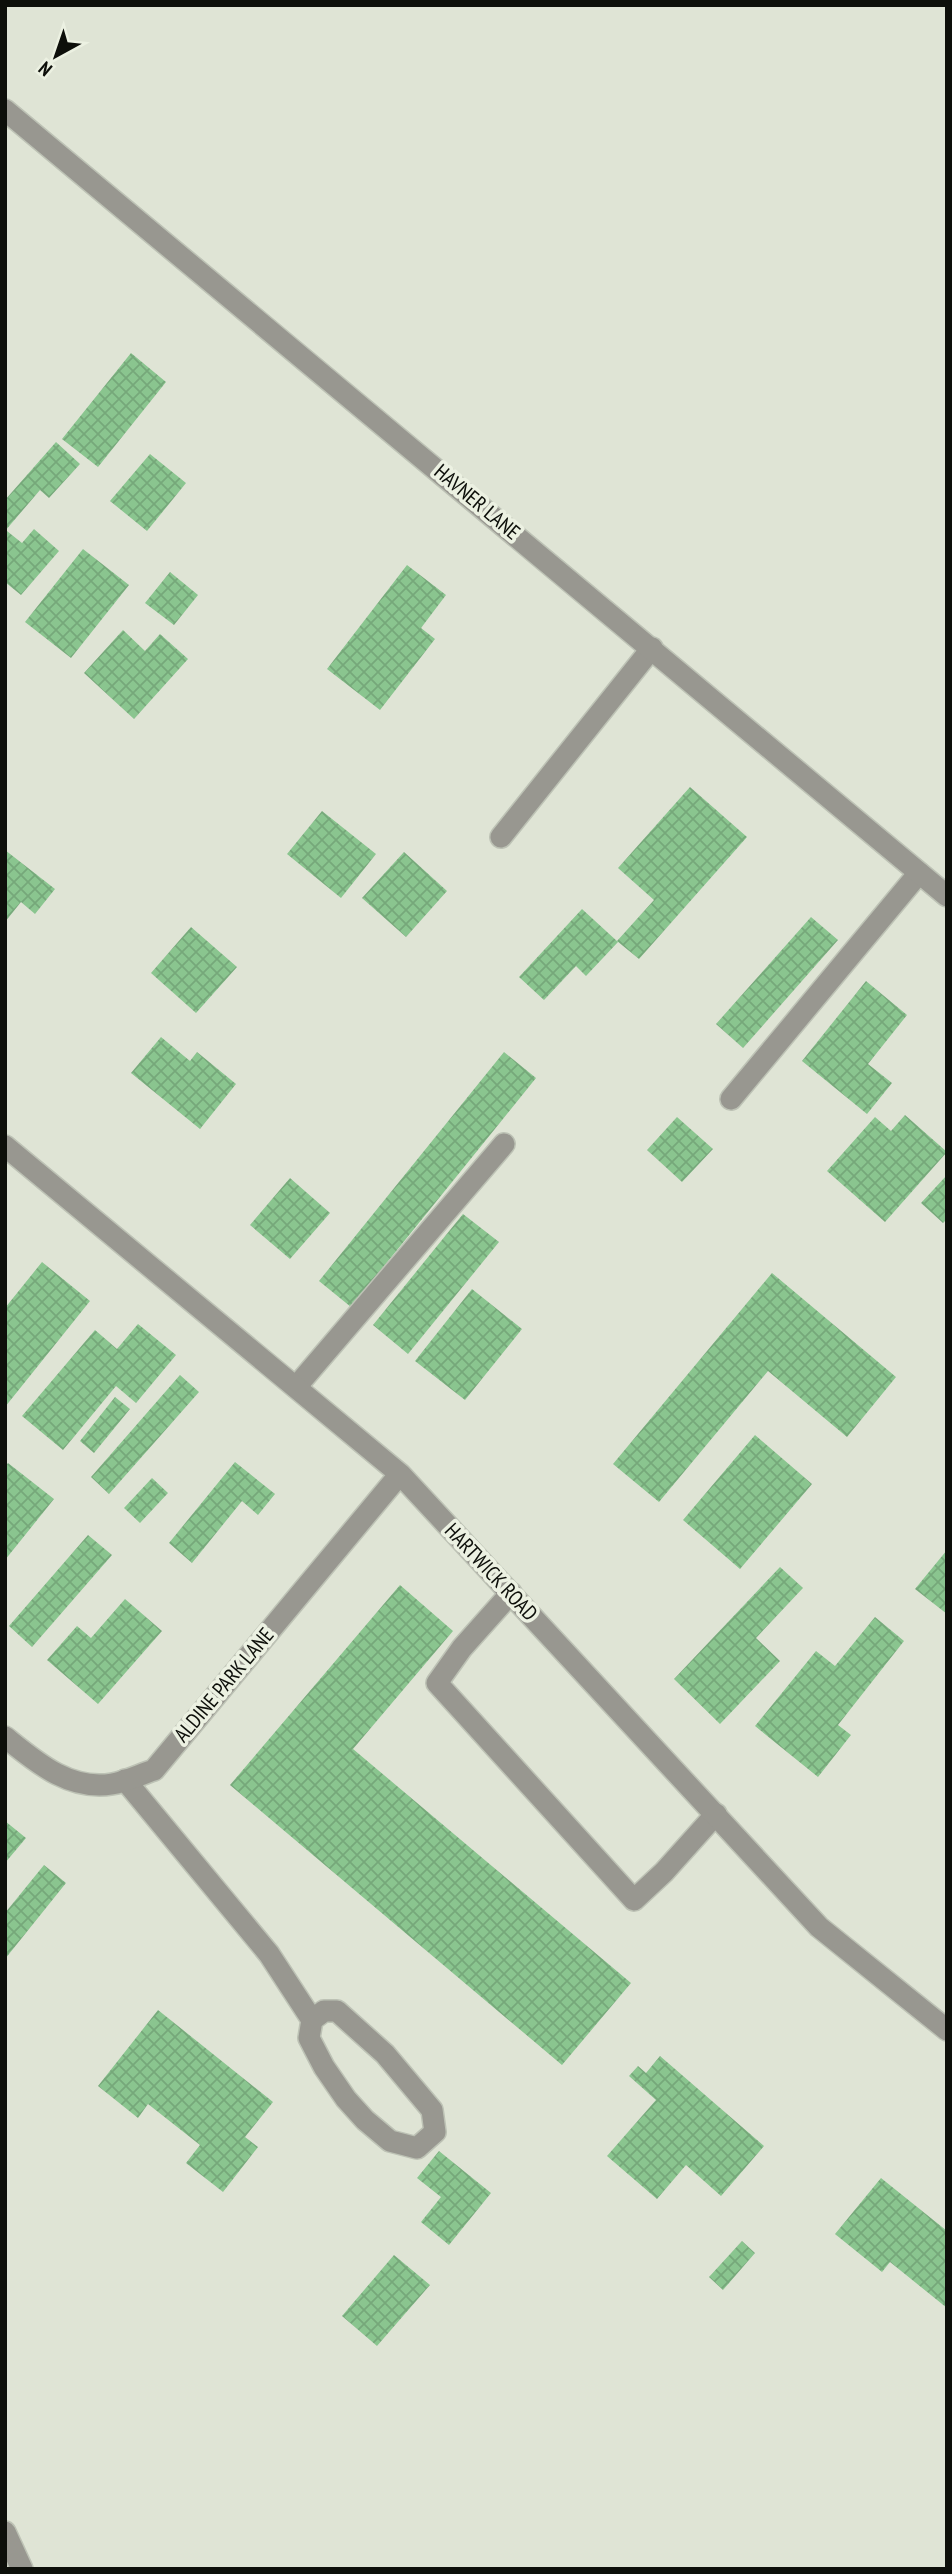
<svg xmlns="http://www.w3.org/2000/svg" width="952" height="2574" font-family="'PT Sans Narrow',sans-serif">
	<defs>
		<pattern id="building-cross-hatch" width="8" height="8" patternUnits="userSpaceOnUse" patternTransform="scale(1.75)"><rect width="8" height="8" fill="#8ac58f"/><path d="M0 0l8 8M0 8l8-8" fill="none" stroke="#76a87a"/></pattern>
	</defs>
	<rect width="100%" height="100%" fill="#dfe4d5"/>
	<path fill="url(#building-cross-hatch)" d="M131,353l35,29 -68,85 -36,-28z
		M56,442l24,22 -31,34 -9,-8 -35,41v-31z
		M150,454l36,29 -39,48 -37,-30z
		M34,529l25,22 -38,44 -16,-13v-49l2,-2 15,12z
		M83,549l46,36 -58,73 -46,-36z
		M407,565l39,30 -25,33 14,11 -55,71 -53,-41z
		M170,572l28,23 -24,30 -29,-22z
		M123,630l22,21 15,-17 28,25 -54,60 -50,-46z
		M690,787l57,50 -108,122 -22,-18 37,-41 -36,-32z
		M322,811l54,43 -35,44 -54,-44z
		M5,850l50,39 -20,25 -14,-12 -16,20z
		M404,852l43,39 -41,46 -44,-39z
		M582,909l36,33 -32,34 -10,-10 -32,34 -25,-23z
		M811,917l27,23 -95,108 -27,-24z
		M191,927l46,40 -41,46 -45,-40z
		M866,981l41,34 -39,49 24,19 -25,31 -65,-53z
		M161,1037l29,24 7,-9 39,32 -36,45 -69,-56z
		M504,1052l32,26 -185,229 -32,-26z
		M905,1115l42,37 -62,70 -58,-51 48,-54 16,14z
		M677,1117l36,32 -31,33 -35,-32z
		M947,1175v44l-4,4 -22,-20z
		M290,1178l40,35 -40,46 -40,-34z
		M463,1214l36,28 -91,112 -35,-29z
		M42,1262l48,39 -85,106v-99z
		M772,1273l124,104 -49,60 -79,-66 -109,131 -46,-38z
		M472,1289l50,40 -57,71 -50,-39z
		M138,1324l38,31 -40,48 -20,-17 -53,64 -41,-34 73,-86 22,19z
		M180,1375l19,17 -90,102 -18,-17z
		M115,1397l15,12 -36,44 -14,-12z
		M755,1435l57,49 -72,85 -57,-49z
		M235,1462l40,32 -17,21 -16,-14 -50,62 -23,-20z
		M8,1463l46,36 -49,61v-93z
		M152,1478l16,15 -28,30 -16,-15z
		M88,1535l24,20 -80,92 -23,-21z
		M947,1550v64l-32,-25z
		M780,1567l23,21 -47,50 24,23 -60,63 -46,-45z
		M400,1585l53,46 -100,118 278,234 -69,82 -332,-280z
		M125,1599l37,32 -64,73 -51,-44 30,-34 14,12z
		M875,1617l29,24 -66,84 13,10 -33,42 -63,-51 61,-75 19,15z
		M5,1821l21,17 -21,25z
		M44,1865l22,18 -61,76v-46z
		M158,2010l115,92 -28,35 13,10 -35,45 -37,-29 14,-18 -52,-41 -10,14 -40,-32z
		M660,2056l104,90 -43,50 -35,-31 -29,34 -50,-43 49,-56 -27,-24 9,-10 8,7z
		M439,2151l52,42 -42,52 -28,-23 20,-25 -24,-19z
		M881,2178l66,53v77l-57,-46 -8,10 -47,-38z
		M742,2241l13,12 -32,37 -14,-13z
		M394,2255l36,30 -53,61 -35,-30z"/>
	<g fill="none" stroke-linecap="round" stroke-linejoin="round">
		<g stroke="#bdc2b5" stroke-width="24">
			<path id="lane" d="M501,837l151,-189
				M731,1099l188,-226
				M296,1387l208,-243
				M511,1593l-49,55 -25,35 197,217 30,-28 52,-58
				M125,1780l144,174 43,66 -3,18 15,29 22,32 19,21 25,21 27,7 18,-16 -3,-22 -47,-56 -48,-43h-13l-12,9
				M5,2532l17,37"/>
		</g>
		<g stroke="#bdc2b5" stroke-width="24">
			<path id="street" d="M5,110l942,786
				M5,1146l395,328 419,453 128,103
				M5,1737c31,25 64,54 107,47 14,-2 29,-10 42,-14l246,-296"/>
		</g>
		<use href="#lane" stroke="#989790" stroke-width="21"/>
		<use href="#street" stroke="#989790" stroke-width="21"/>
	</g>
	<g text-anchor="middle" stroke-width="7" stroke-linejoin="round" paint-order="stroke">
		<g font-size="21" fill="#0d0f0a" stroke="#ecf1e2">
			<text transform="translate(477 502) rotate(40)" y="7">HAVNER LANE</text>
			<text transform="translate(491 1572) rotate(47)" y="7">HARTWICK ROAD</text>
			<text transform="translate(224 1685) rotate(-50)" y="7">ALDINE PARK LANE</text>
		</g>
	</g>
	<rect width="952" height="2574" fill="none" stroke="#0d0f0a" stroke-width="14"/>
	<g transform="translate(56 56) rotate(220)" stroke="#ecf1e2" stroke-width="5" paint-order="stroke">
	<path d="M0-5L12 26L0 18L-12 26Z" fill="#0d0f0a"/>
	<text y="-10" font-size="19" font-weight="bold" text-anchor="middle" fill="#0d0f0a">N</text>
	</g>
</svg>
